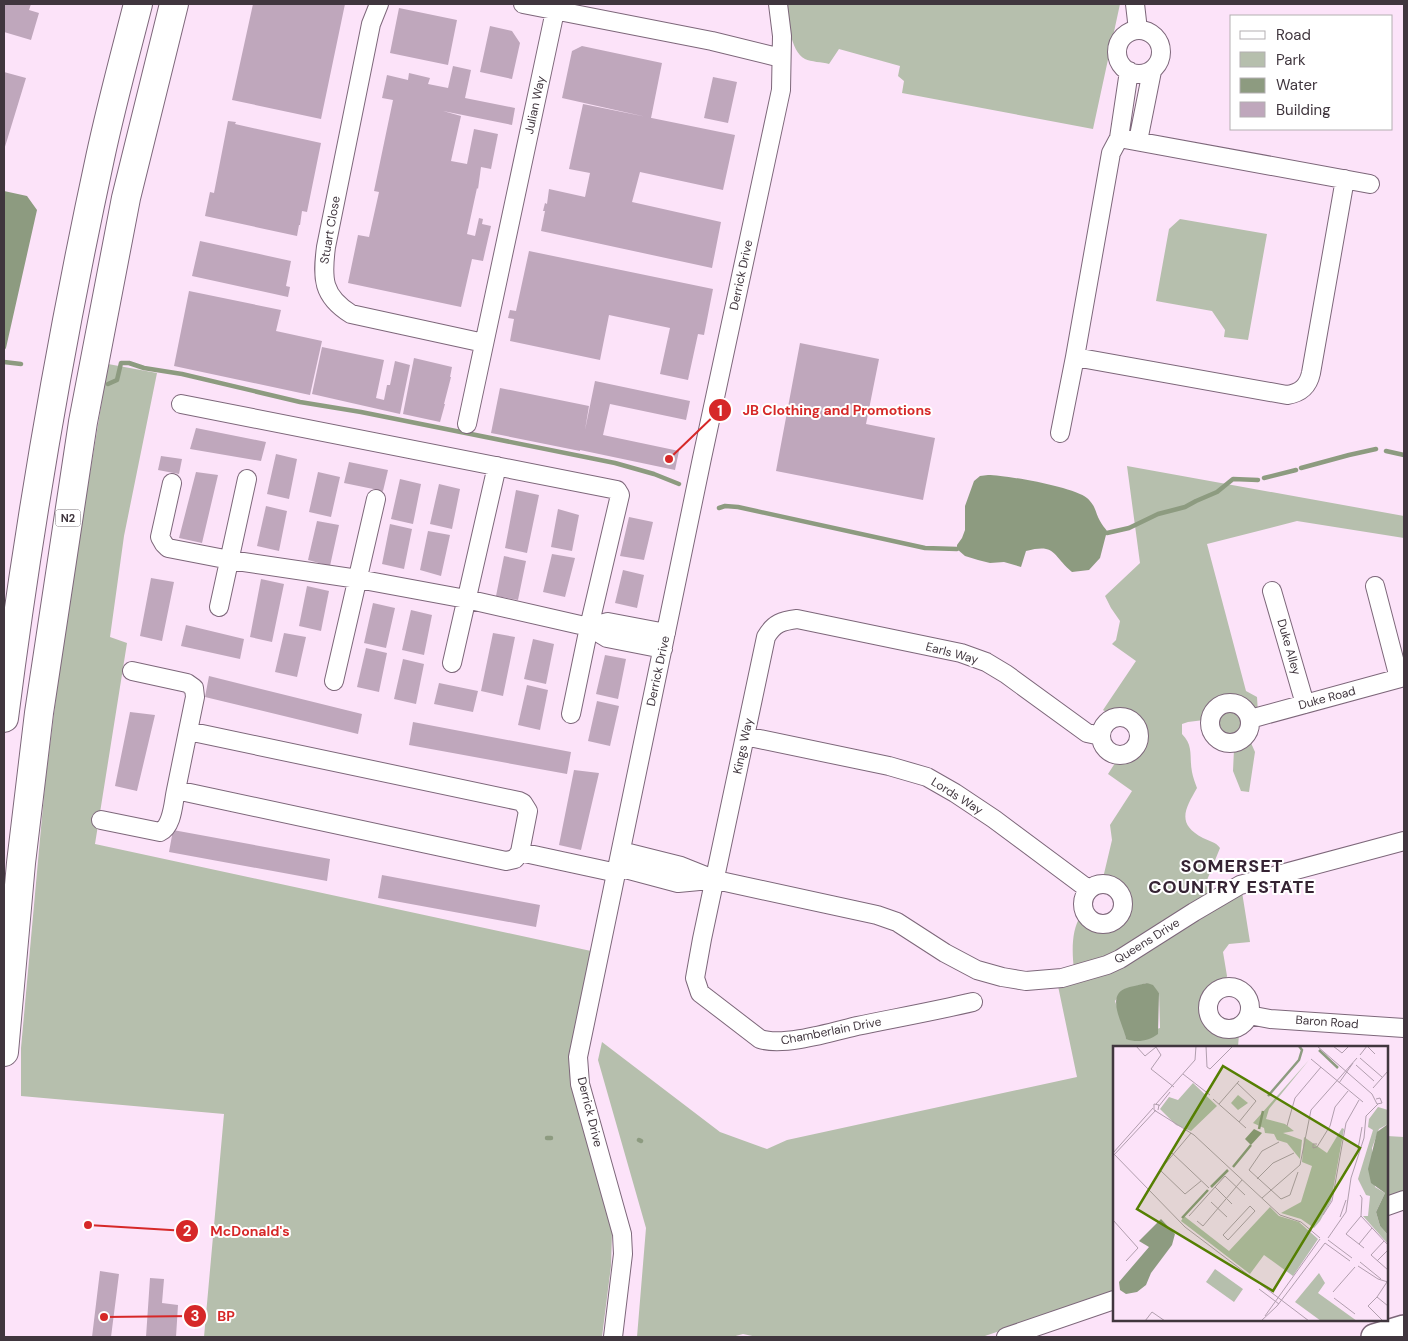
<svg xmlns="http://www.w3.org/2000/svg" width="1408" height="1341" font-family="'DM Sans',sans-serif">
	<rect width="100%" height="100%" fill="#fce3f9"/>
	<path fill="#b6bfad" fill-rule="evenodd" d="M785,4h335l-27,125 -191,-36 2,-12 -6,-5 2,-10 -61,-17 -10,15c-7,-2 -18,-2 -24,-5 -15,-8 -17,-40 -20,-55z
		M1180,219l87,15 -19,106 -24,-3 1,-7 -13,-19 -56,-10 13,-72z
		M108,364l49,9 -33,163 -14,101 17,6 -32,201 496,107 -21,101v26l42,155 -1,33 -9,71h-398l20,-223 -203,-18v-48l24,-264 21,-165z
		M1127,466l277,50v22l-107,-17 -90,23 39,147 11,6 2,32 -8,14 4,9 -6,40 -8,-1 -8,-20 1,-22c-18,-1 -28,-11 -30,-29l-16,2 -6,2v10c12,12 7,23 10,38 1,5 3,11 5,16 -12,21 -21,36 6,50 6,3 13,4 17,10l-15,37 8,7 -89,57 -50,20c-2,-15 -3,-40 7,-53 34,39 71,-30 22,-38l9,-38 -2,-15 22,-34 -24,-17 9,-14c46,2 33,-63 -8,-46l-6,-4 33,-49 -24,-17 4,-4 4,-19 -9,-13 -6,-12 35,-33z
		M1242,892l8,50 -21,2 -6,8 4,24 -2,7c-35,10 -24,54 11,48l3,3 -1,13h-124v245l-132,45h-225l-14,-3 -11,3h-95l9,-109 -48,-168 4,-18 118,90 47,17 20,-9 290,-63 -19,-91 19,-3 21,-7zM1147,983l12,10 1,35 -34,11 -1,-8 -10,-30 8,-11z
		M1387,1136l17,1v55l-17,6z"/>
	<path fill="#8d9b80" d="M4,191l23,5 10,14 -31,138 -2,3z
		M988,475c18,0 86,12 99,23 9,8 8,14 13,23 2,4 5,7 7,10l-7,27 -11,12 -17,2c-20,-17 -16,-29 -46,-21l-5,16 -17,-5 -14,1 -12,-3 -13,-4 -8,-7v-4l5,-7 3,-8v-24l9,-25 6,-5z
		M1147,983l6,2 6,8 -1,41c-9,7 -21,9 -32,5 -2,-14 -20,-41 -2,-50 7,-3 16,-4 23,-6z"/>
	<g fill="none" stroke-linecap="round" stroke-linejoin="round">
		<path stroke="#8d9b80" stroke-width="4.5" d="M4,362l17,2
			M108,384l9,-4 4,-17h8l15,5 38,6 118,28 61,10 254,51 39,11 25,10
			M1386,451l18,4
			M1301,468l48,-13 27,-6
			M1264,478l32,-8
			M719,508l6,-2 13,1 187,41 32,1
			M1107,533l22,-5 29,-14 27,-7 11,-6 21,-9 16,-13 25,1
			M547,1138h4
			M639,1140l2,1"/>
	</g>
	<path fill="#bfa7bc" d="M4,4h27l-2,6 10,3 -8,27 -27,-8z
		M253,4h92l-24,115 -89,-19z
		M399,8l58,12 -9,45 -58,-12z
		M490,26l22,5 8,12 -8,36 -32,-7z
		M582,46l80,17 -11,55 -89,-20 10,-47z
		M453,66l18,4 -6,28 50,10 -3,17 -69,-14 18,5 -10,45 16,3 7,-35 24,5 -7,35 -10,-2 -3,22 -1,-1 -10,46 8,2 4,-18 4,1 -1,5 9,2 -3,13 -5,22 -11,-2 -11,48 -113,-24 10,-48 11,2 10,-45 -5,-1 19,-91 -11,-2 5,-23 21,5 1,-7 21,5 -2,6 20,4z
		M4,72l22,6 -22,72z
		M713,77l24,5 -9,41 -24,-5z
		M583,104l152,31 -12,55 -83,-18 -8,30 89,20 -9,46 -171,-37 4,-20h-2l2,-8 2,1 2,-15 36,8 5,-24 -21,-4z
		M228,121l8,1 -1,2 86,19 -14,69 -5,-1 -2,14h-1l-2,11 -92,-20 5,-24 4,1z
		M200,241l91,20 -5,25 4,1 -2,10 -96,-21z
		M529,251l184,38 -9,46 -6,-1 -10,46 -28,-6 10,-46 -61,-13 -9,45 -90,-19 4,-22 -6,-1 2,-8 6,1z
		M189,291l92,19 -5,21 46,10 -12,54 -136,-29z
		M800,343l79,16 -13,65 69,14 -12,62 -147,-29z
		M322,347l62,13 -8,38 8,2 3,-15h3l5,-24 15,4 -10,49 -88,-20z
		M414,358l38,9 -2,10h1l-7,27h1l-5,18 -37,-8z
		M595,381l95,20 -4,19 -76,-16 -7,31 76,16 -4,19 -95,-20v1l-89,-18 9,-45 89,18 -4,24z
		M196,428l70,14 -5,19 -71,-12z
		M276,454l21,5 -8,40 -22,-5z
		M161,456l21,3 -3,15 -21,-4z
		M349,462l39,8 -5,21 -39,-8z
		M196,472l22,3 -16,68 -23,-5z
		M318,472l22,5 -9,40 -22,-5z
		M400,479l21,5 -8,40 -22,-5z
		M439,484l21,5 -8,40 -22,-5z
		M516,490l23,5 -12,58 -22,-5z
		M266,506l21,5 -8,40 -22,-5z
		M558,509l21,6 -7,36 -21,-4z
		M629,517l24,5 -9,38 -24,-4z
		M317,521l22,4 -9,41 -22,-6z
		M390,524l22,5 -8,40 -22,-5z
		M428,531l22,4 -9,41 -21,-6z
		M552,554l23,4 -10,39 -22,-5z
		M504,556l22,5 -8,39 -22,-4z
		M623,570l21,5 -7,33 -22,-5z
		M151,578l23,4 -12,59 -22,-5z
		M261,579l23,5 -12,58 -22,-5z
		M307,586l22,5 -8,40 -22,-5z
		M373,603l22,5 -9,40 -22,-5z
		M411,610l21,5 -8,40 -22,-5z
		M186,625l58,14 -4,20 -59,-13z
		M284,633l22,4 -9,40 -22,-5z
		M493,633l22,4 -12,59 -22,-5z
		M533,639l21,5 -8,40 -22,-5z
		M366,648l21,5 -8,39 -22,-5z
		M605,655l21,4 -8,40 -22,-5z
		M403,659l21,5 -8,40 -22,-5z
		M209,676l153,38 -4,20 -153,-37z
		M439,683l39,8 -5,21 -39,-8z
		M527,685l21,5 -8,40 -22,-5z
		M597,701l22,5 -9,40 -22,-5z
		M130,712l25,3 -18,76 -22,-5z
		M413,722l158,30 -4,22 -158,-29z
		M574,770l25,3 -18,77 -22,-5z
		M173,830l157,29 -3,22 -158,-29z
		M382,875l158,30 -4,22 -158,-29z
		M100,1271l19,3 -8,63h-19z
		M150,1278l14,1 -2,24 16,2 -2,32h-30z"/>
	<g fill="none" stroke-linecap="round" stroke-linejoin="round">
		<g stroke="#7d677a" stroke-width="20">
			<path id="street" d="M379,4l-8,20 -45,223c-4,31 -4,49 25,67l133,29
				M523,4l189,37 69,17
				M1135,4l3,26
				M1117 52a22 22 0 1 1 44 0a22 22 0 1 1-44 0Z
				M1119,138l251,46
				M1138,141l14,-70
				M1075,357l212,38c13,-2 21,-8 24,-22l34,-194
				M181,404l436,86 3,5 -31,132 -18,87
				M467,424l88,-413
				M1060,433l15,-76 36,-204 8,-15 10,-67
				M172,483l-12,54 4,7 4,4 62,12 128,19 108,20 123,28 18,11 56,11
				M1375,586l24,92
				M1272,591l33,113
				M219,607l28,-128
				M589,627l19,-5 58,11
				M452,663l45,-197
				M132,671l55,12 7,5 1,9 -7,34
				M334,681l42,-182
				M1210 723a20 20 0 1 1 40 0a20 20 0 1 1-40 0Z
				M1101 736a19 19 0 1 1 38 0a19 19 0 1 1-38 0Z
				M1250,719l154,-42
				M188,731l331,70 4,2 5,8 -8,41 -5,7 -9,2 -330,-71z
				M745,736l144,30 38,11 28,16 39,26 94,70
				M101,820l59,12c13,-6 13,-29 16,-42
				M621,851l60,15 35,14 161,35 20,7 48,31 32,17 25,7 24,4 36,-3 45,-13 13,-6 74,-47 46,-27 164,-44
				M520,852l97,21
				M618,867l60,16 32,-3
				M1083 904a20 20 0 1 1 40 0a20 20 0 1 1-40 0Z
				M1208 1008a21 21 0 1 1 42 0a21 21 0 1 1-42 0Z
				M973,1002c-38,9 -77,16 -116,24 -25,6 -74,21 -97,13l-60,-46 -5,-15 7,-39 64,-302c8,-14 16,-16 31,-18l164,34 25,9 20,12 81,59 14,3
				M1249,1015l21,4 134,9
				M1387,1206l17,-6
				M613,1337l10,-83 -1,-20 -42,-150 -2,-27 124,-599 79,-368 1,-54 -4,-32
				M1006,1337l108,-37"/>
		</g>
		<g stroke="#7d677a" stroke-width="28">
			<path id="secondary" d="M1374,1337l30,-9"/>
		</g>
		<g stroke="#7d677a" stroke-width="30">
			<path id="highway" d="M4,718c24,-188 56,-375 96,-560 11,-52 25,-103 38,-154
				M4,1052l17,-189 18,-150 44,-291 43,-224 48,-194"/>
		</g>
		<use href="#street" stroke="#fff" stroke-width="18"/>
		<use href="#secondary" stroke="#fff" stroke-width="25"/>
		<use href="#highway" stroke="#fff" stroke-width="28"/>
	</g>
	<g text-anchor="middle" stroke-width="4" stroke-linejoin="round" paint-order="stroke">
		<rect fill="#fff" stroke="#797278" stroke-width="1" x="55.5" y="509.5" width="25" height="17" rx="4"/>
		<g font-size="11" font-weight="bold" fill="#40363e">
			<text x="68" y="522">N2</text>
		</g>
		<g font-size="12" fill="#40363e" stroke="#fff">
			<text transform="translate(535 105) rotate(-78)" y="4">Julian Way</text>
			<text transform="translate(330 230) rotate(-80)" y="4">Stuart Close</text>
			<text transform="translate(741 275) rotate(-78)" y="4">Derrick Drive</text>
			<text transform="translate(1289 647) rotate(74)" y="4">Duke Alley</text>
			<text transform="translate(952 653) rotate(15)" y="4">Earls Way</text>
			<text transform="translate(658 671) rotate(-78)" y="4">Derrick Drive</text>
			<text transform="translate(1327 698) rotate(-15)" y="4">Duke Road</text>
			<text transform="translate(743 746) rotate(-78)" y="4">Kings Way</text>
			<text transform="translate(957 796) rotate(32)" y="4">Lords Way</text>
			<text transform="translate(1147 941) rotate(-32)" y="4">Queens Drive</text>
			<text transform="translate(1327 1022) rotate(4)" y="4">Baron Road</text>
			<text transform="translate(831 1031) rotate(-11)" y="4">Chamberlain Drive</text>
			<text transform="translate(590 1112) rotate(76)" y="4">Derrick Drive</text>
		</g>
		<g font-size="18" font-weight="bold" letter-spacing="1" fill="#352333" stroke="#fff">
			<text x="1232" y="872">SOMERSET<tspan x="1232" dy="21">COUNTRY ESTATE</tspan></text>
		</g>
	</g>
	<g transform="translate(1113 1046)">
		<rect width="275" height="275" fill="#fce3f9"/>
		<path d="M196,14l-40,49 -3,10 19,5 9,7 -11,2 19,7 -2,19 -13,-16 -10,-3 -3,-6 -9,-1 -1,-5 -11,-5zM80,37l24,23 -26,25 -15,-6 -16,-16 9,-12 9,3zM125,49l10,8 -10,7 -7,-7zM265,61l10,3v14l-9,5 -7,19 3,39 10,6 -9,19 4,14 8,9v9l-25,-28h5l2,-20 -4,-1 -8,-16 15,-49 -5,-3 1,-8zM229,82l2,1 -13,72 -11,20 -6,7 -13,-9 -20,-6 20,-11 11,-36 -10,-4 2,-25 23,16zM157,161l9,9 20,6 19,17 -25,37 -29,-21 -14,19 -69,-53 3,-5 45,35zM102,223l28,20 -9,13 -28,-20zM206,227l6,10 -7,10 39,28h-36l-26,-19z" fill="#b6bfad"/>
		<path d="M275,78v111l-8,-9 -4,-14 9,-19 -14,-10 -3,-14 9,-37zM141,83l8,4 -11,12 -6,-6zM48,173l14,15 -3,11 -21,28 -5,12 -9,7 -11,2 -6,-4 -1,-8 30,-35 -10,-6z" fill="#8d9b80"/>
		<path fill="none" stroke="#8d9b80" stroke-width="2.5" d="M206,4l19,18M155,50l31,-36 3,-10 -3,-4M146,83l4,-18M120,121l18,-22M98,141l17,-17M69,172l26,-28"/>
		<path fill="none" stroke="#b19eae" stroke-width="1" d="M23,0l9,10 11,-9M93,0l1,21 3,2 23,-23M204,0l55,48 5,10 5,-1 -2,-5 -4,1M220,0l9,7 7,-7M43,1l5,8 -10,14 23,18M247,9l7,-9 8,8M247,12l22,19M198,13l52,43M243,19l18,16M70,28l27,21M124,37l19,18 -17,21M226,37l14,-20M260,42l15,-17M100,53l33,29M43,58l39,-44 1,-14M106,58l20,-23M46,60l11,-14M45,64l1,-5 -5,-1v6l40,25 86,80 21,7 19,16M174,80l8,-28 26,-31M78,87l-31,37 25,24 16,-13M166,96l-17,9 -13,19 32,29 9,-4 8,-23M204,98h-4v4l4,-1 13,-21 5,-19 13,-16M245,103l4,-22M0,107l40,-45M0,107l72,74 124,94M59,107l37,35M0,110l43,-46M144,133l16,-16 21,-10M102,141l17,17M247,149l2,3 -1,18 -15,18 18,14M149,152l38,-33 11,-55 46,-52M98,156l16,15M137,160l5,5 -27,29 -5,-5zM210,169l9,-14 14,-78 13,-23M76,170l36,-40 20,19M248,170l27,29M227,171l6,-17M0,174l25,28 -12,13M84,175l6,5 39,-46M215,192l18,-26 5,-34 13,-40 2,-22 12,-12M215,194l24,18M271,195l-13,14 17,15M212,197l25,18M246,198l13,-16M264,215l11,-11M247,216l21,17M245,220l20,13 10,3M146,243l20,15M220,246l22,-25M264,251l10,-15M221,252l21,16M152,270l55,-77M32,275l7,-9 13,9M148,275l16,-15 48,-63M270,275l-15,-15 9,-9 11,9"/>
		<path fill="#557f02" fill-opacity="0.15" stroke="#557f02" stroke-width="2.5" d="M110,20l137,82 -87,143 -136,-82z"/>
		<rect width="275" height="275" fill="none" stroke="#40363e" stroke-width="2.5"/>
	</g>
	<path fill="none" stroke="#d62828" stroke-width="2" d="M669 459L720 410M88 1225L187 1231M104 1317L195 1316"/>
	<g fill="#d62828" stroke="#fff" stroke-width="2">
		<circle cx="669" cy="459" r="5"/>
		<circle cx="88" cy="1225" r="5"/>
		<circle cx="104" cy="1317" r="5"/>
		<circle cx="720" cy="410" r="12"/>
		<circle cx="187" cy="1231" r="12"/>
		<circle cx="195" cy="1316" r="12"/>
	</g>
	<g font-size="15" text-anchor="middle" font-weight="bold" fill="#fff">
		<text x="720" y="416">1</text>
		<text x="187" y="1236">2</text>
		<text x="195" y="1321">3</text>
	</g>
	<g font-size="14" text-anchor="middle" font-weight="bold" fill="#d62828" stroke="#fff" stroke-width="4" stroke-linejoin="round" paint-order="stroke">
		<text x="837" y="415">JB Clothing and Promotions</text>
		<text x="250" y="1236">McDonald's</text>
		<text x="226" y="1321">BP</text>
	</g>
	<rect width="1408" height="1341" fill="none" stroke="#40363e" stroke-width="10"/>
	<rect x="1230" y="15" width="162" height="115" fill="#ffffff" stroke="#b3afb2"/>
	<rect x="1240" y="31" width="25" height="8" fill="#ffffff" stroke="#b3afb2"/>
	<text x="1276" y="40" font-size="15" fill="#40363e">Road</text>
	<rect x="1240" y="52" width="25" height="15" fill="#b6bfad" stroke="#b3afb2"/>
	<text x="1276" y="65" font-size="15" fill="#40363e">Park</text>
	<rect x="1240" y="78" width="25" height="15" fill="#8d9b80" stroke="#b3afb2"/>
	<text x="1276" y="90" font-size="15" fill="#40363e">Water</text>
	<rect x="1240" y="102" width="25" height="15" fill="#bfa7bc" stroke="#b3afb2"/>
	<text x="1276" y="115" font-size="15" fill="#40363e">Building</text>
</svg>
